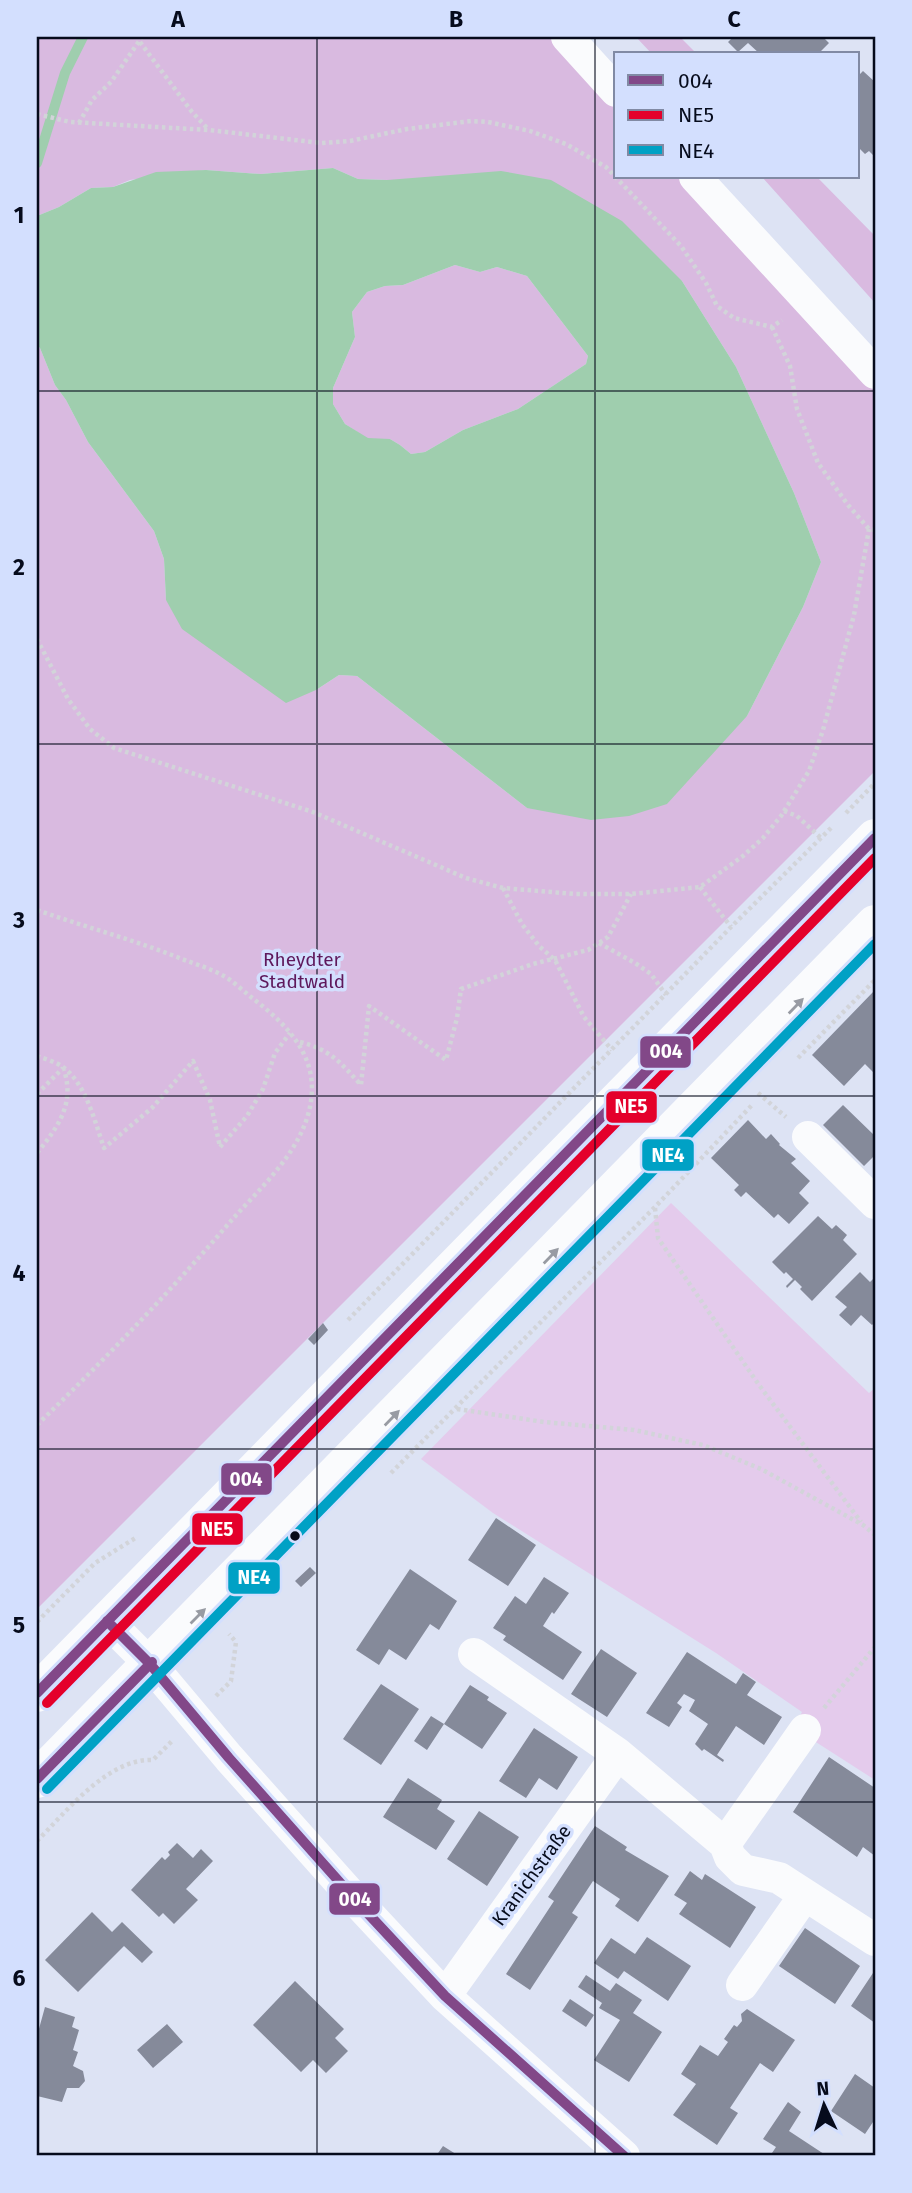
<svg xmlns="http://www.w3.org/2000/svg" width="912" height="2193" font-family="'Fira Sans',sans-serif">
	<rect width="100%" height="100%" fill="#dde3f4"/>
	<path fill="#e4cbec" d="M671,1203l198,190 6,-5v392l-81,-52 8,-16 -86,-59 -223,-140 -72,-54z"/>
	<path fill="#d9bae0" d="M37,37h550l29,33v107h96l163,181v413l-838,838v-1264l3,3 15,37 11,15 22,42 66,89 10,28 2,41 150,90 23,-15 18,1 170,132 220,-92 56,-109 18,-45 -27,-69 -58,-126 -54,-86 -295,-101 -29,-1 -25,-11 -72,6 -55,-4 -76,10 -17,7 -22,1 -32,19 -22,9z
		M636,37h44l17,17h-45z
		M762,177h55l58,59v67z
		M455,265l25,7 17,-5 30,9 61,80 -2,8 -68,45 -55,21 -38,22 -14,2 -11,-9 -10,-6h-22l-23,-15 -12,-20v-16l22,-51 -3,-25 15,-20 18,-6 18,-1z"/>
	<path fill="#9fceae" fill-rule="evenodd" d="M333,168l25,11 29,1 114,-9 50,9 71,41 60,60 54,86 58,126 27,69 -18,45 -56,109 -80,88 -38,12 -38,4 -64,-12 -170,-132 -18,-1 -23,15 -30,13 -104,-74 -16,-29 -2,-41 -10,-28 -66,-89 -22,-42 -11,-15 -15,-37 -3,-3v-129l22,-9 32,-19 22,-1 43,-15 50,-2 55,4zM455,265l25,7 17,-5 30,9 61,80 -2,8 -68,45 -55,21 -38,22 -14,2 -11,-9 -10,-6 -22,-1 -23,-14 -12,-20v-16l22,-51 -3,-25 15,-20 18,-6 18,-1z"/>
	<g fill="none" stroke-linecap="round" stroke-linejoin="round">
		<path stroke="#9fceae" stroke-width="10" d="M37,163l28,-90 18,-36"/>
	</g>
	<path fill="#858a9a" d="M733,37h90l6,6 -11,11h-58l-12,-11 -10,9 -10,-10z
		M863,71l12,11v75l-6,-6 -4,3 -7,-7v-71z
		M875,990v84l-10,-10 -21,22 -32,-31z
		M843,1105l32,31v19l-11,11 -41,-41z
		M748,1120l18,19 5,-5 9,10 -1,1 17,14 -5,4 19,18 -11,12 10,10 -20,21 -11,-10 -4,4 -28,-26 -5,5 -7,-7 5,-5 -28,-27z
		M818,1216l14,13 4,-4 11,10 -4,5 14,14 -45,47 -12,-12 2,-2 -7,-7 -8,8 -1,-2 7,-7 -7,-7 -2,2 -12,-12z
		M860,1272l10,10 5,-5v45l-3,3 -11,-10 -10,11 -12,-11 8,-8 -12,-10z
		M323,1323l5,7 -14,15 -6,-6z
		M496,1518l40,27 -28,41 -40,-26z
		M310,1567l6,6 -15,14 -6,-6z
		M410,1569l47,32 -18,29 -9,-6 -24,36 -17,-11 -10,16 -23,-15z
		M544,1577l25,16 -15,21 -2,-2 -9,14 39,26 -19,28 -60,-40 3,-4 -13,-8 22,-32 11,8z
		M601,1649l36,24 -30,44 -36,-23z
		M687,1652l49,32 7,-11 13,9 -9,13 35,22 -18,28 -28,-19 -19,29 7,5 -1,2 -19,-13 -2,2 -7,-7 13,-20 -19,-13 6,-11 -11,-6 -7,9 5,4 -13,20 -23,-14z
		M381,1684l38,25 -38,56 -38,-26z
		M470,1685l19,12 -2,3 20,13 -25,36 -38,-25z
		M431,1716l13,8 -17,26 -13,-9z
		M534,1728l44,29 -21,33 -18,-12 -13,20 -27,-17z
		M829,1757l46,31v68l-12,-9 -6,10 -64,-45z
		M408,1778l34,22 -5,9 18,12 -19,29 -53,-33z
		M479,1811l40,26 -32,49 -40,-27z
		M595,1826l32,21 -2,3 44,26 -31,46 -23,-16 5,-7 -27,-18 -21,32 6,4 -48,73 -24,-16 48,-73 -6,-4z
		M177,1843l16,15 8,-9 12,12 -27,28 12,11 -24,24 -11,-11 -4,4 -28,-27 31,-33 3,3 5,-5 -2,-3z
		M690,1871l12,9 3,-6 51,33 -26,41 -51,-34 8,-11 -13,-8z
		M92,1912l20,20 10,-10 31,30 -11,11 -18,-17 -46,46 -33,-32z
		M805,1928l55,38 -25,38 -56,-38z
		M647,1937l44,29 -23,35 -44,-30 -6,8 -24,-16 17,-25 24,16z
		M873,1973l2,2v48l-24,-17z
		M586,1975l24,16 6,-8 26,17 -9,13 29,19 -33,50 -35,-22 26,-40 -21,-12 3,-5 -24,-16z
		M295,1981l49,48 -9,9 13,13 -22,22 -13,-13 -12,12 -48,-47z
		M570,1999l24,16 -8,12 -24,-16z
		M45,2007l30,10 -3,10 7,3 -6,20 5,2 -5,14 10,5 2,10 -6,7h-12l-5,14 -25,-6v-60z
		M747,2009l48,31 -22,32 -13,-9 -30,45 8,5 -21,32 -44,-30 23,-31 -15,-10 19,-29 18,11 10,-14 -4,-3 10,-14 3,2 5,-6 -1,-7z
		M167,2024l16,18 -30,26 -16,-18z
		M855,2074l20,14v31l-10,15 -34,-23z
		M788,2102l13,10 -12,19 38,25h-57l6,-9 -13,-8z
		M443,2146l16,10h-23z"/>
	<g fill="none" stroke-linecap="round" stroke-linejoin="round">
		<path stroke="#d2d4d9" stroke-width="4.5" stroke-dasharray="3.5 3.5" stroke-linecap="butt" d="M140,42l52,70 16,17
			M37,114l33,8 139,8 112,13 29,-2 57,-12 64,-8 17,1 42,9 36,13 40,23 75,79 25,37 11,23 17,12 38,9 10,-7
			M79,123l13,-23 19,-18 31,-45
			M772,327l18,39 7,43 21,54 30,42 21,24 6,1
			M37,639l31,60 22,30 24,19 199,64 153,66 37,10 72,6h56l69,-7 43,-31 20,-18 18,-22 28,-45 14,-41 31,-115 15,-86
			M784,811l13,5 24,22
			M846,813l29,-30
			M700,887l31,40
			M503,888l19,36 17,22 16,14 29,57 28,33
			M37,910c48,17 98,30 145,49 13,5 27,9 40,16 10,5 20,15 29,22 34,26 67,57 60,104 -7,49 -50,86 -81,121 -61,71 -126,138 -193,203
			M599,943l36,20 16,11 15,21
			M300,1042c31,8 40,20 61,43l8,-79 77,54 11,-42 4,-29 72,-25 55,-14 20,-13 23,-43
			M37,1056c8,3 19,6 26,11 23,17 32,55 41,81l48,-40 41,-47 17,39 10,47 27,-31 16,-27 12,-36 15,-20
			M798,1058l77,-78
			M758,1093l28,24
			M37,1094l26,-26
			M37,1153c21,-26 38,-49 27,-83
			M655,1208l3,30 101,147 102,137
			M348,1320l383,-393 101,-100
			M457,1409l87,13 90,8 69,15 58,24 102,56 12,10
			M391,1473l264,-266 98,-103
			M37,1622l58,-59 42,-26
			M216,1696l15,-15 5,-39 -7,-8
			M824,1708l51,-61
			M37,1841c29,-29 71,-83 116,-81l20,-20"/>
		<path stroke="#fafbfd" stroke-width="32" d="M567,37l49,54
			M695,177l180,196
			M808,1137l67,66
			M107,1621l43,43 79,94 131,147 85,91 179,160
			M474,1654l144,100 107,90 5,13 13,13 36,8 96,62
			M725,1844l80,-114
			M742,1985l63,-90
			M445,1996l173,-242"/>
		<path stroke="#fafbfd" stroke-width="38" d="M37,1693l838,-855
			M37,1779l838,-855"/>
		<g stroke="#d3dffe" stroke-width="16">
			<path id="bus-1" d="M107,1621l43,43 79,94 131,147 85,91 179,160
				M37,1693l838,-855
				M37,1779l115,-117"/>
		</g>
		<g stroke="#d3dffe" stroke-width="16">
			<path id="bus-2" d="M47,1703l828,-845"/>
		</g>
		<g stroke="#d3dffe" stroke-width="16">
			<path id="bus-3" d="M47,1789l828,-845"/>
		</g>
		<use href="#bus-1" stroke="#824888" stroke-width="10"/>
		<use href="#bus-2" stroke="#e4002b" stroke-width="10"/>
		<use href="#bus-3" stroke="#00a1c5" stroke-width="10"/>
	</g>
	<defs><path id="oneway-solid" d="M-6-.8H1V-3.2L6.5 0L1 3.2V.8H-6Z" transform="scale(1.75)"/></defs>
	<g fill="#989ba3">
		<use href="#oneway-solid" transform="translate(796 1006) rotate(-46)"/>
		<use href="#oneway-solid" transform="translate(551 1256) rotate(-46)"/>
		<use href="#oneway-solid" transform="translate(392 1418) rotate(-46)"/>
		<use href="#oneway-solid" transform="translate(198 1616) rotate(-45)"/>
	</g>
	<path fill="none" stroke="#060b1c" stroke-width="2" stroke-opacity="0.55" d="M317,37v2119M595,37v2119M37,391h838M37,744h838M37,1096h838M37,1449h838M37,1802h838"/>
	<circle fill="#060b1c" stroke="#d3dffe" stroke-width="2.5" cx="295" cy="1536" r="6"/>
	<g text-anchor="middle" stroke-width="7" stroke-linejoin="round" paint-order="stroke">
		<g font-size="19" fill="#5e185c" stroke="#d3dffe">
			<text x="302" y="966">Rheydter<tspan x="302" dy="22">Stadtwald</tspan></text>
		</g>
		<g font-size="19" fill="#060b1c" stroke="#d3dffe">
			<text transform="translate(531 1875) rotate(-54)" y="7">Kranichstraße</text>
		</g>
	</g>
	<g stroke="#d3dffe" stroke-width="2.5">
		<rect x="639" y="1035" width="53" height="34" rx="7" fill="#824888"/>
		<rect x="605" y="1090" width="53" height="34" rx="7" fill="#e4002b"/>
		<rect x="641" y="1138" width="54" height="34" rx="7" fill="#00a1c5"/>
		<rect x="220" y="1462" width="53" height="34" rx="7" fill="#824888"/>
		<rect x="191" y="1512" width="53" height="34" rx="7" fill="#e4002b"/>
		<rect x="227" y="1561" width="54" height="34" rx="7" fill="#00a1c5"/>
		<rect x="328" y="1882" width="53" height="34" rx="7" fill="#824888"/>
	</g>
	<g font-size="19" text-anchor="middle" font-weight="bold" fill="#fff">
		<text x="666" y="1058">004</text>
		<text x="631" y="1113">NE5</text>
		<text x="668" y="1162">NE4</text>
		<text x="246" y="1486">004</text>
		<text x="217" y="1536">NE5</text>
		<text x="254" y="1584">NE4</text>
		<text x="355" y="1906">004</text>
	</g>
	<rect width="912" height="2193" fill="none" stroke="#d3dffe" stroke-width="77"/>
	<rect x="614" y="52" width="245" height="126" fill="#d3dffe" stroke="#818aa4" stroke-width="2"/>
	<rect x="628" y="75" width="35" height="10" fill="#824888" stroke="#818aa4" stroke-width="2"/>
	<text x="678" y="88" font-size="21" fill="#060b1c">004</text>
	<rect x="628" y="110" width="35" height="10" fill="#e4002b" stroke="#818aa4" stroke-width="2"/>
	<text x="678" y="122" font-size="21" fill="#060b1c">NE5</text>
	<rect x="628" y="145" width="35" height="10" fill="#00a1c5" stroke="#818aa4" stroke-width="2"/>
	<text x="678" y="158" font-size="21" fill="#060b1c">NE4</text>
	<g transform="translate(824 2105) rotate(356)" stroke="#d3dffe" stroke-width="5" paint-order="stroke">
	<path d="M0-5L12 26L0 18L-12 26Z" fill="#060b1c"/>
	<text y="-10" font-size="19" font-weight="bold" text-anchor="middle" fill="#060b1c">N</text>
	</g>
	<rect x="38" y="38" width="836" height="2116" fill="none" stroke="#060b1c" stroke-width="2.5"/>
	<g font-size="23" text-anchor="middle" font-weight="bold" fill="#060b1c">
		<text x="178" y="27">A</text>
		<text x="456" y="27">B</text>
		<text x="734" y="27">C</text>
		<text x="19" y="223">1</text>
		<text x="19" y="575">2</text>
		<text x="19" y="928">3</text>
		<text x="19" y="1281">4</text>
		<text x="19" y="1633">5</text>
		<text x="19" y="1986">6</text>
	</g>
</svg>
